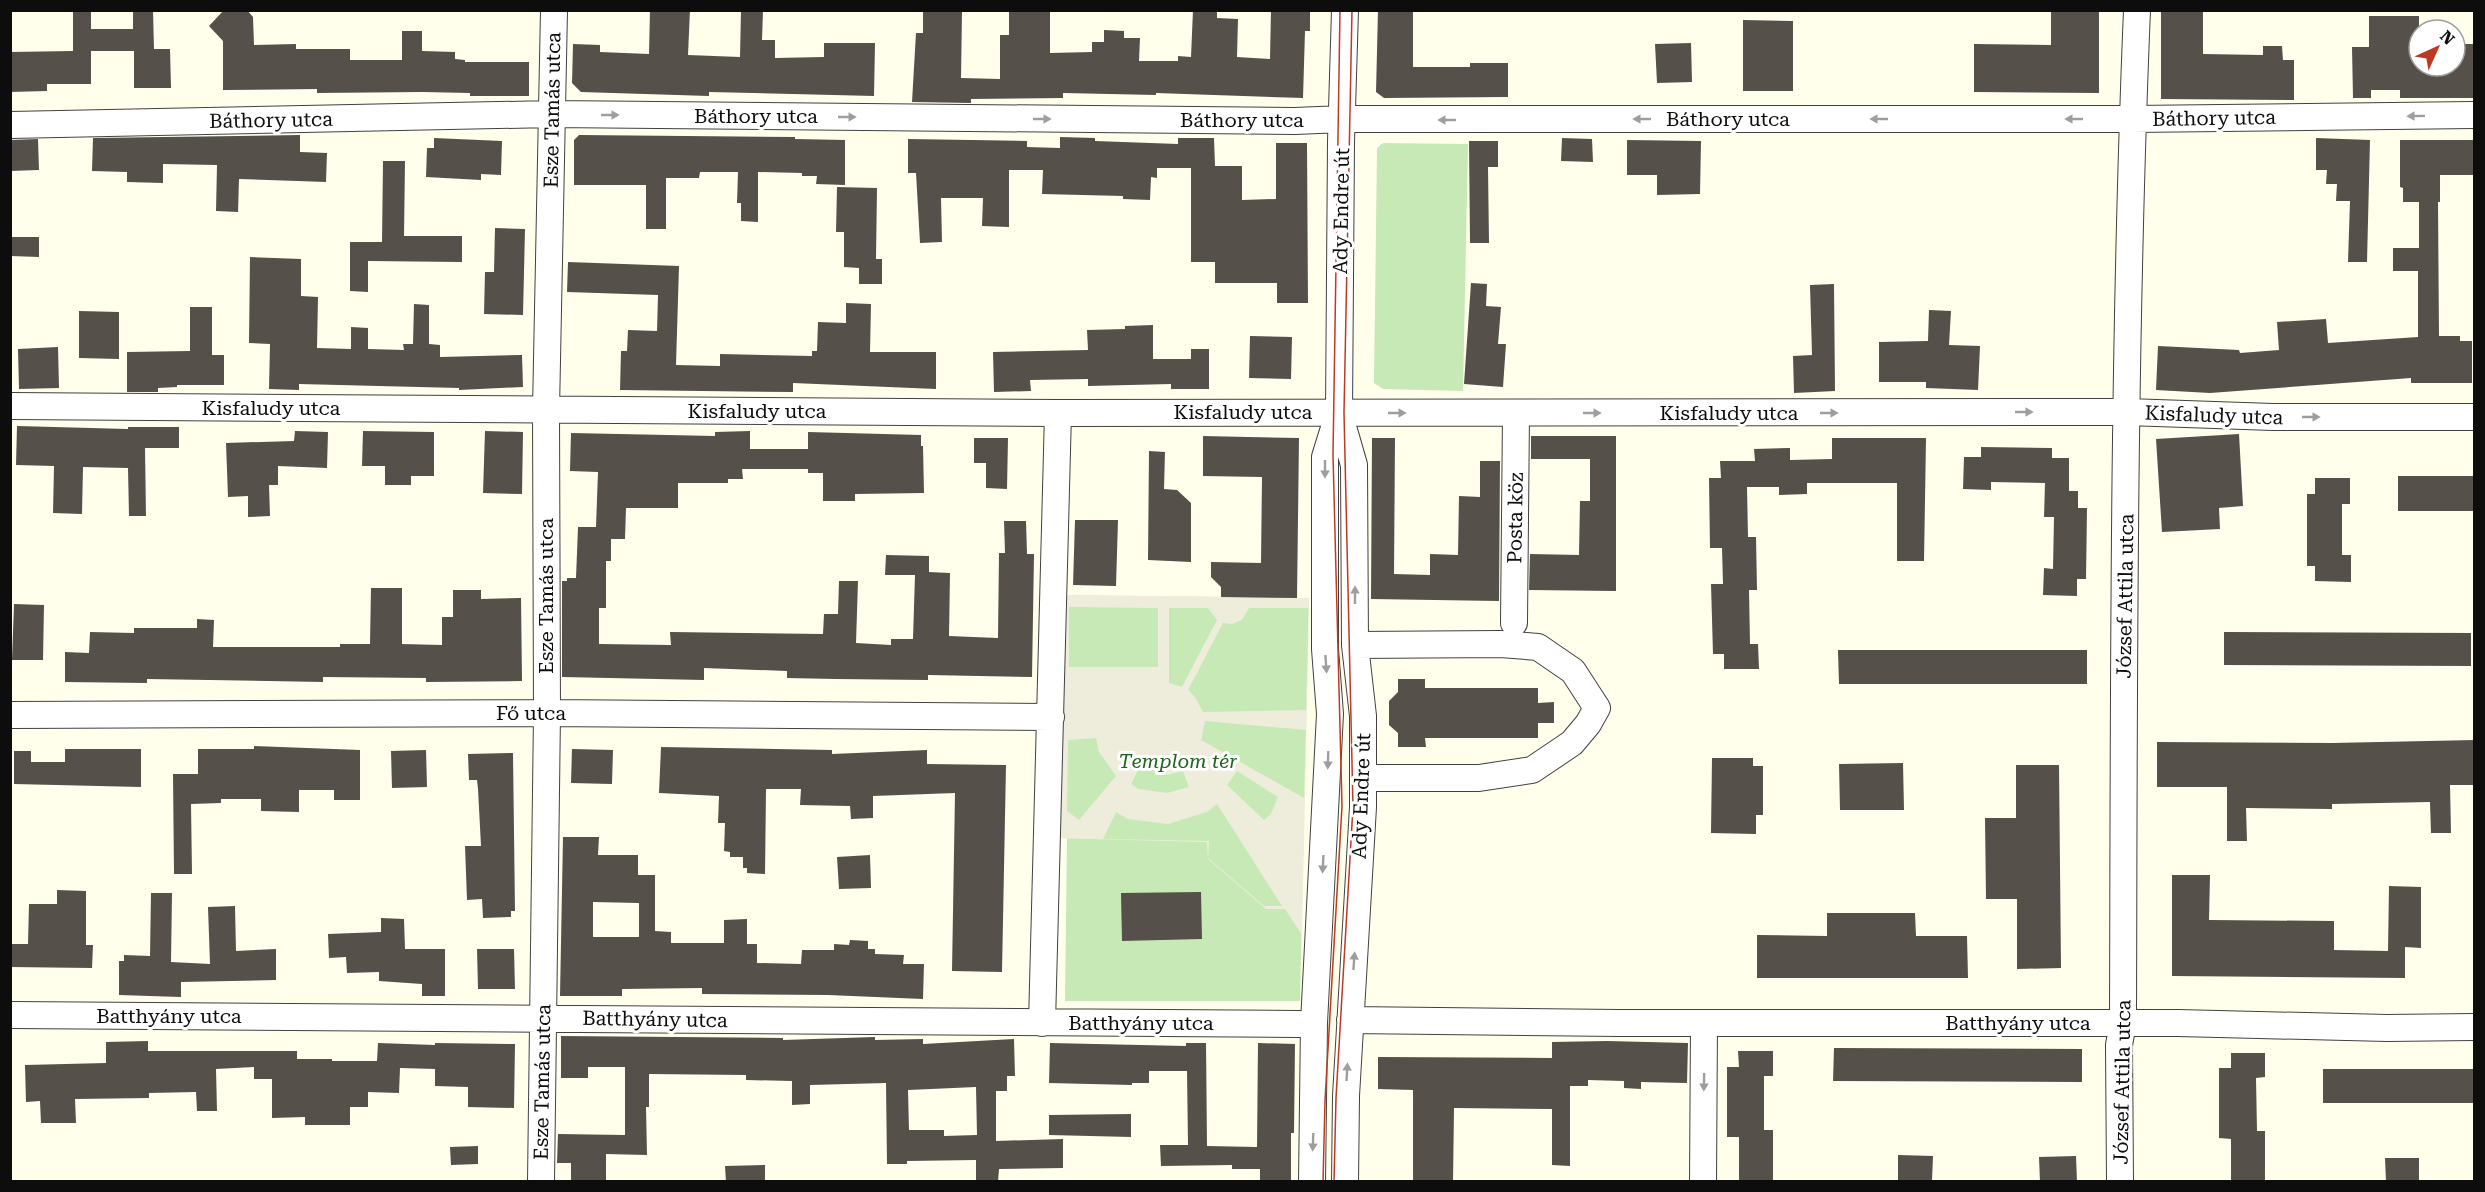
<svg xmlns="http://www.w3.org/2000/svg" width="2485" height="1192" font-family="'Roboto Serif',serif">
	<rect width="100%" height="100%" fill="#ffffec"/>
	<path fill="#c7e9b6" d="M1383,143l85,1 -5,247 -80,-2 -9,-6 3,-235z
		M1053,595l256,3 -9,403h-235l2,-162z"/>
	<path fill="#eeeddc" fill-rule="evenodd" d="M1053,595l256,3 -7,337 -17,-26h-19l-58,-50 -1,-17 -160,-4zM1069,607l89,1v59h-89zM1169,608h39l9,12 -35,67 -13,-4zM1249,608h60l-3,102 -103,2 -8,-15 -7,-7 35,-67 9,1 10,-4zM1205,721l101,9 -2,68 -103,-58zM1096,738l3,14 17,24 -37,44 -12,-9 1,-71zM1143,760l7,3 17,2v10l16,-4 6,16 -22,6 -28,-4 -8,-5zM1237,771l41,26 -7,17 -7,6 -37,-35zM1217,804l65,102h-18l-56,-48 1,-17 -106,-2 13,-27 12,7 40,5 39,-12z"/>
	<path fill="#555049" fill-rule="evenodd" d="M73,10h18v19h42v-19h20l1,39h16l1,39h-37v-37h-43v33h-44v7l-37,1v-40l63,-1z
		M224,10h23l6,7 1,28 42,-1v5h54v11h52v-29h20v20l33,1v7l10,1v2h64v34h-59v-3l-48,-1 -105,1v-4l-94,1v-49l-14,-15z
		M650,10h40l-2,45 52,2 1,-47h22l-1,30h13v18l49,-1v-14h51l-1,53 -165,-4v4l-128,-4 -9,-9 1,-39 27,1v7l49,2z
		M923,10l39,2 -1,66 39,1v-44h9v-23h41v41l42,-1v-10h12v-12l20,1v7h16l-1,23h39v-5l13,1 2,-47h24v8l21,1 -1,38 33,2 1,-49h39v21h-5l-2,67 -147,-5v2l-93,-2v5l-92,1v4l-59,-1 4,-69h7z
		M1378,10h35v57h57v-4h38v34l-124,1 -8,-6z
		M2051,10h48v83l-125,-1v-48l77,1z
		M2161,10h42v44l60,1v-9h19l1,14h11v40l-133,-1z
		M2369,16h50v50h36v-22h20v54h-75v-8h-29v8h-18l-1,-51h17z
		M1743,20l50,1v70h-50z
		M1691,43l1,39 -35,1 -2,-39z
		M300,135v17l27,1 -1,29 -87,-3 -1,33 -22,-1 1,-46 -54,-1v19l-36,-1v-10l-35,-1 1,-33z
		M579,135l216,2v2l50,1v45l-29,-1 1,-8h-15v-3l-44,-1v50l-17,-1v-18h-4l1,-31h-38l-1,6h-33v51h-20v-44h-72v-45z
		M1060,137l35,1v3l83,3v-6h36l1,28h27v34l34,-1v-56h31l1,160h-31v-20h-62v-21h-24v-94h-34v10l-6,-1 -1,23 -27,-1v-3l-81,-2 1,-24h-34v57l-27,-1 1,-28h-42l1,44 -22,1 -4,-70h-8v-34l119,2v6l33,1z
		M434,138l68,3 -1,34 -20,-1v6l-55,-3 1,-29h7z
		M1562,138l30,1 1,23 -32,-1z
		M2316,138l54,2 -3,122h-19l2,-61h-14l1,-17h-11l1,-14h-11z
		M38,139l1,31 -29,1v-31z
		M1627,140l74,1 -1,53 -43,1v-20h-30z
		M2400,140h75v35h-35v27h-2l1,134h21v5h12v42h-61v-5l-201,15 -54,-3 2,-44 81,4 1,3 39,-3 -2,-28 49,-3 2,24 90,-6v-66h-25v-23h26v-46h-16v-14l-3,-1z
		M1469,141h29v26h-10l1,76h-19z
		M383,161h22l-1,75h58v26l-94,-1v31l-18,-1v-49h32z
		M837,187l40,1 -1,71h6v25h-23v-16l-15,-1v-35h-8z
		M495,228l30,1 -2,86 -39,-1 1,-42h9z
		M10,237h29v20l-29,-1z
		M250,257l51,2v37l17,1 -1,51 34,1v-22l17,1v21l36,1 -1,-6h10l1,-40 15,1v39l11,1v12l82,-2 1,32 -64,3v-2l-160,-4v6l-30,-1 1,-45 -21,-1z
		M568,262l111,4 -3,99 44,1v-12l92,2v-5h5l1,-29 28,1v-20l25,1 -1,48h66v37l-143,-6v9l-173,-2 1,-39h6l1,-21 29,1 1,-36 -91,-3z
		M1471,283l16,1 -1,22 15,1 -3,37h8l-3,43 -39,-3z
		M1834,284l1,107 -41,2 -1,-37 19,-1 -2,-70z
		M190,307h22v48h12v30h-47v2l-19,1v4h-31v-40l63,-1z
		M1929,310l22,1 -2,34 31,1 -2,44 -52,-2v-6h-47v-40l49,-1z
		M79,311l40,1v47l-40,-1z
		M1153,325v34h38v-10h18v40h-38v-5l-83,2v-7l-58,1 1,11 -37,1 -1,-40 95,-2 -1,-20 38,-1v-3z
		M1250,336l42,1 -1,42 -42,-1z
		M58,347l1,41 -40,1 -1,-40z
		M17,426l111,3v-2h51v21h-34l1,68h-17l-1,-48 -45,-1 -1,47 -29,-1 1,-47 -38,-1z
		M295,431l33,1 -1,36 -49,-2v19h-9l1,31 -22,1v-21l-20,1 -2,-54 68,-2z
		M363,431l71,1v44h-23v9h-26v-19h-23z
		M485,431l38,1 -1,62 -39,-1z
		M750,431v18h58v-17l113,3v11h2l1,47 -69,1v7h-32v-28h-15v-4h-66l1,10h-15v4h-50v25h-52l-1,31h-14v22h-5v47h-7v36l72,1 -1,-13 153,2 1,-20h14l1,-33h19l-2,62 35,2v-6h22l2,-64h-30l1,-20 43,1v16l21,1 -1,63 49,2 1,-85h6l-1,-32h22l1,33h7l-2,123 -104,-2v5l-92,-1 -49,-1v-7l-83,-3v12l-142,-3v-96h5v-3h9l2,-51h18l2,-55 -28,-1 1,-38 144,3v-4z
		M2239,434l4,72 -24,2 1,21 -58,3 -6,-93z
		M1203,436l96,2 -2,160 -76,-1v-10l-10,-10v-15l50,1 1,-86 -59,-1z
		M1531,436h85v155l-87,-1 1,-36 49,1 1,-54h10v-42h-59z
		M974,438h34l-1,51 -21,-1v-25h-12z
		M1372,438h23l-1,136 36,1v-21l28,1 1,-59 21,1v-36h20l-1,140 -128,-2z
		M1832,438h94l-2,123h-27v-78h-90v11l-28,1v-8h-32l1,50h8l1,53h-8l1,54h8l1,25h-35v-15h-11l-2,-70h12l-1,-36h-12l-1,-70h12l-1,-17h35l-1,-12 36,-1v12l42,-1z
		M1981,447l71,1v10h17v33h9v17h9l-1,71h-9v17l-34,-1 1,-27 9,1 1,-52h-10l1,-34 -54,-1v8l-28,-1 1,-32h17z
		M1149,451l16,1 -1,37 13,1 14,13v59l-43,-2z
		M2398,476h77v35h-77z
		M2315,478h35v26h-8v51h9v27l-36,-1v-15h-8v-72h8z
		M1075,520h43l-2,66 -43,-1z
		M371,588h31v56l40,1v-28h11v-27h28v9l40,-1 1,83 -96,1v-4l-103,-1v5l-176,-3v4l-82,-1v-30l24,1 1,-21 44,1v-5h63v-9l17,1 -1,27h127v-3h30z
		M14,604l30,1 -1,55h-31z
		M2224,632l247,1v33l-247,-1z
		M1838,650h249v34h-248z
		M1398,679h27v9h113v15l16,-1v21h-16v15h-113l1,9h-28v-14l-9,-8v-24l9,-9z
		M2475,740v45h-25l1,48h-20l-1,-31 -98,2v5l-86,-1 1,33h-20v-54h-70v-45l175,1z
		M254,746l106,4v50h-26v-10h-35v22l-38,-1v-12h-40v4l-30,1 1,70h-18l-1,-100h25v-25h56z
		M661,747l171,3v4l95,-4v14l79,1 -4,207 -50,-1 3,-178 -82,3v22l-22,1 -1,-13 -50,-1 1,-16h-35l-1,85 -18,-1v-5h-4v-11h-13v-5l-6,-1 1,-28h-7l1,-27 -60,-3z
		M65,749h76v38l-127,-3v-33h17v11h34z
		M572,749l41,1 -1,34 -41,-1z
		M426,750l1,37 -35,1 -1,-37z
		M513,753l2,158h-4v6l-28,1 -1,-19 -15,1 -2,-54h16l-3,-57 -1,-9h-8l-1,-26z
		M1712,758h41v8h10v49h-7v19l-45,-1z
		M1903,763l1,47h-64l-1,-46z
		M2016,765h43l2,203 -44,1v-70h-31l-1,-81h31z
		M563,837h36l-1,18h40v20h17v56l16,1v11h53v-23l23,-1v25h10v19l44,1 1,-14h32v-6l15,1 1,-5 18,1v8h7v5l29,1 -1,9h21l-1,35 -95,-4 -126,-1v-6l-80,1v7h-62zM593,902l46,1v34h-46z
		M870,855l1,33 -32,1 -2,-32z
		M2172,875h38l-1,45 125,1v29l54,1 1,-65 32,1v61l-16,-1v31l-233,-2z
		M57,890l29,1v54h7l-1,23 -82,-1v-23h18l1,-40h28z
		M1201,892l1,47 -80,2 -1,-48z
		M151,893h21l-1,69 39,2 -2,-57 27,-1 1,45 40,-2v31l-95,2v15l-62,-2v-34h5v-6l26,1z
		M1827,913h88l1,23h51l1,42h-211v-43l70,1z
		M381,918l23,1 1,30h40v47h-23v-12l-43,-3v-9l-32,1 -1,-16 -17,1 -1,-24 53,-2z
		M477,949h37l1,40h-37z
		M561,1036l222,2v2l92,-3v3l48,-1v5l91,-5 1,37h-8v15h-11v50l67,-2v29l-64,1 -1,13h-22v-22l-69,1v3h-20l-1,-81 -76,2v19l-18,1v-24l-46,-1v-5l-97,-1v33h-3l1,48 -41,-1v28h-35v-19h-14l1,-29 67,1v-68h-37v11h-27zM976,1087l1,48 -33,1v-6h-35l-1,-40z
		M148,1041v10h149v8h35v2h45l1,-18 57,2v-2l80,1 -1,64 -46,-1v-20l-33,-1v-17l-35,-1 -1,25 -31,-1v15h-18v18h-45v-8l-33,1v-39h-18v-12l-38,2 1,42h-20l-1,-19 -47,1v5l-74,1 1,24h-35l-1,-22 -14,1 -1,-37 81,-2v-21z
		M1607,1041l81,2 -1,40 -46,-1v7l-17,-1v-7l-36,-1v6h-18v80l-18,-1v-56l-98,-1 -1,74h-40v-92l-35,-1v-32l174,1v-16z
		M1050,1043l136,3v-3h20l1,103 50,1 1,-104 37,1 -1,89h-3v49h-31v-13h-28v-4l-71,1 -1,-21h28l-1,-74h-38v12h-17v2l-83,-2z
		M1834,1048l248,1v33l-249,-1z
		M1738,1051h35v25h-9v54h9v52h-34v-45h-12v-70h12z
		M2231,1053h34v24l-9,1 1,53h8v51h-34v-43l-12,-1v-70h12z
		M2323,1069h152v34h-152z
		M1131,1114v23l-82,-2v-20z
		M478,1146v18l-27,1 -1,-18z
		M1898,1155l35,1 -1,25 -34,1z
		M2076,1156l1,26h-37l-1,-25z
		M2385,1158h34v24h-33z
		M765,1165v17h-39l-1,-16z"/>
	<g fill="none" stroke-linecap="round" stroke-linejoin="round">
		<g stroke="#404040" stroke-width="28">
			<path id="minor" d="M10,125l542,-11 743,7 47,-2h791l341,-4
				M10,406l1048,7 1069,-1 146,5h201
				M1339,413l15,52 1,180 8,71v91l-17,289 -1,86
				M1514,623l2,-210
				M1355,645l146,-1 37,3 35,24 24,37 -9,16 -16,19 -40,27 -53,8h-116
				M10,715l537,-2 504,4
				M10,1015l1289,9
				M1350,1020l269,3h559l209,5 87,-1
				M1042,1023l16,-610
				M541,1182l6,-469 -1,-303 8,-400
				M1312,1182l2,-159 16,-309 -5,-65v-192l14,-45 2,-270 4,-132
				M1703,1182l1,-159
				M2120,1182l-1,-137 4,-22c1,-337 0,-675 14,-1013"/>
		</g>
		<use href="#minor" stroke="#fff" stroke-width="26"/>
		<path stroke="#be3924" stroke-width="1.5" d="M1323,1182l2,-81 17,-295 -9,-351 7,-445
			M1334,1182l2,-84 17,-291 -9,-394 8,-403"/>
	</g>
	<defs><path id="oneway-solid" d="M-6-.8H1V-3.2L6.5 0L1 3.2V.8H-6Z" transform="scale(1.5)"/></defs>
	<g fill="#9e9e9e">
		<use href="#oneway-solid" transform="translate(610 115)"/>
		<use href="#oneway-solid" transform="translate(2416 116) rotate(179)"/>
		<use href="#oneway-solid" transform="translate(847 117)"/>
		<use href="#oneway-solid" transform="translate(1042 119)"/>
		<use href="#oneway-solid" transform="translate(1642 119) rotate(180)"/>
		<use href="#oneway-solid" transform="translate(1879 119) rotate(180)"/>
		<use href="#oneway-solid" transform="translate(2074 119) rotate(180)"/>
		<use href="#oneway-solid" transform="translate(1447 120) rotate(180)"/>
		<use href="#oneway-solid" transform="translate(2024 412)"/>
		<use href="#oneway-solid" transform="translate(1397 413)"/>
		<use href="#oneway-solid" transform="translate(1592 413)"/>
		<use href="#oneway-solid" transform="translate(1829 413)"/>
		<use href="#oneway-solid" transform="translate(2311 417)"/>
		<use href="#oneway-solid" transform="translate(1325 469) rotate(90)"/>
		<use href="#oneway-solid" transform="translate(1355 595) rotate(-90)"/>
		<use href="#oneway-solid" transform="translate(1326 664) rotate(86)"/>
		<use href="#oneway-solid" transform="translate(1328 760) rotate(92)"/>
		<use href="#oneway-solid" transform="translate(1323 864) rotate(93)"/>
		<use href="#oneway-solid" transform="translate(1354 961) rotate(-86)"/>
		<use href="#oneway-solid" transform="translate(1347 1072) rotate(-87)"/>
		<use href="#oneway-solid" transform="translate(1704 1082) rotate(91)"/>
		<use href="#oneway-solid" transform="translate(1313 1142) rotate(92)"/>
	</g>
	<g text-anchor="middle" stroke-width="6" stroke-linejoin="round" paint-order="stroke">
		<g font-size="20" fill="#0d0d0d" stroke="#fff">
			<text transform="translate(552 110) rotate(-89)" y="7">Esze Tamás utca</text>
			<text x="756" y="123">Báthory utca</text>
			<text transform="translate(2214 118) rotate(-1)" y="7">Báthory utca</text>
			<text x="1728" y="126">Báthory utca</text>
			<text transform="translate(271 120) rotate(-1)" y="7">Báthory utca</text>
			<text x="1242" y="127">Báthory utca</text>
			<text transform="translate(1341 211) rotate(-89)" y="7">Ady Endre út</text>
			<text x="271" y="415">Kisfaludy utca</text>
			<text x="757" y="418">Kisfaludy utca</text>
			<text x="1243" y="419">Kisfaludy utca</text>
			<text x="1729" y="420">Kisfaludy utca</text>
			<text transform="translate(2214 415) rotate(2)" y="7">Kisfaludy utca</text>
			<text transform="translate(1515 518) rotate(-89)" y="7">Posta köz</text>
			<text transform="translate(546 596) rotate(-90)" y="7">Esze Tamás utca</text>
			<text transform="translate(2125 596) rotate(-89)" y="7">József Attila utca</text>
			<text x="531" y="720">Fő utca</text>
			<text transform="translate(1361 796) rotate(-88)" y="7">Ady Endre út</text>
			<text x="169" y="1023">Batthyány utca</text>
			<text transform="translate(655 1019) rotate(1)" y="7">Batthyány utca</text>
			<text x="1141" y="1030">Batthyány utca</text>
			<text x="2018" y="1030">Batthyány utca</text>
			<text transform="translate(542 1082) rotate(-89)" y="7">Esze Tamás utca</text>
			<text transform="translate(2122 1082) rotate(-89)" y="7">József Attila utca</text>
		</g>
		<g font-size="20" font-style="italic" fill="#1e651d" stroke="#fff">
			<text x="1178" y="768">Templom tér</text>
		</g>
	</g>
	<rect width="2485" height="1192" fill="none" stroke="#0d0d0d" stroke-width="24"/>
	<g transform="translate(2437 48) rotate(45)"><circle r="28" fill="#ffffff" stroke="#9e9e9e" stroke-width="1.5"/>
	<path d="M0-4.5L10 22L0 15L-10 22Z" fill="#be3924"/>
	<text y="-9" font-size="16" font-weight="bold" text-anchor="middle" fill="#0d0d0d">N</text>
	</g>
</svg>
